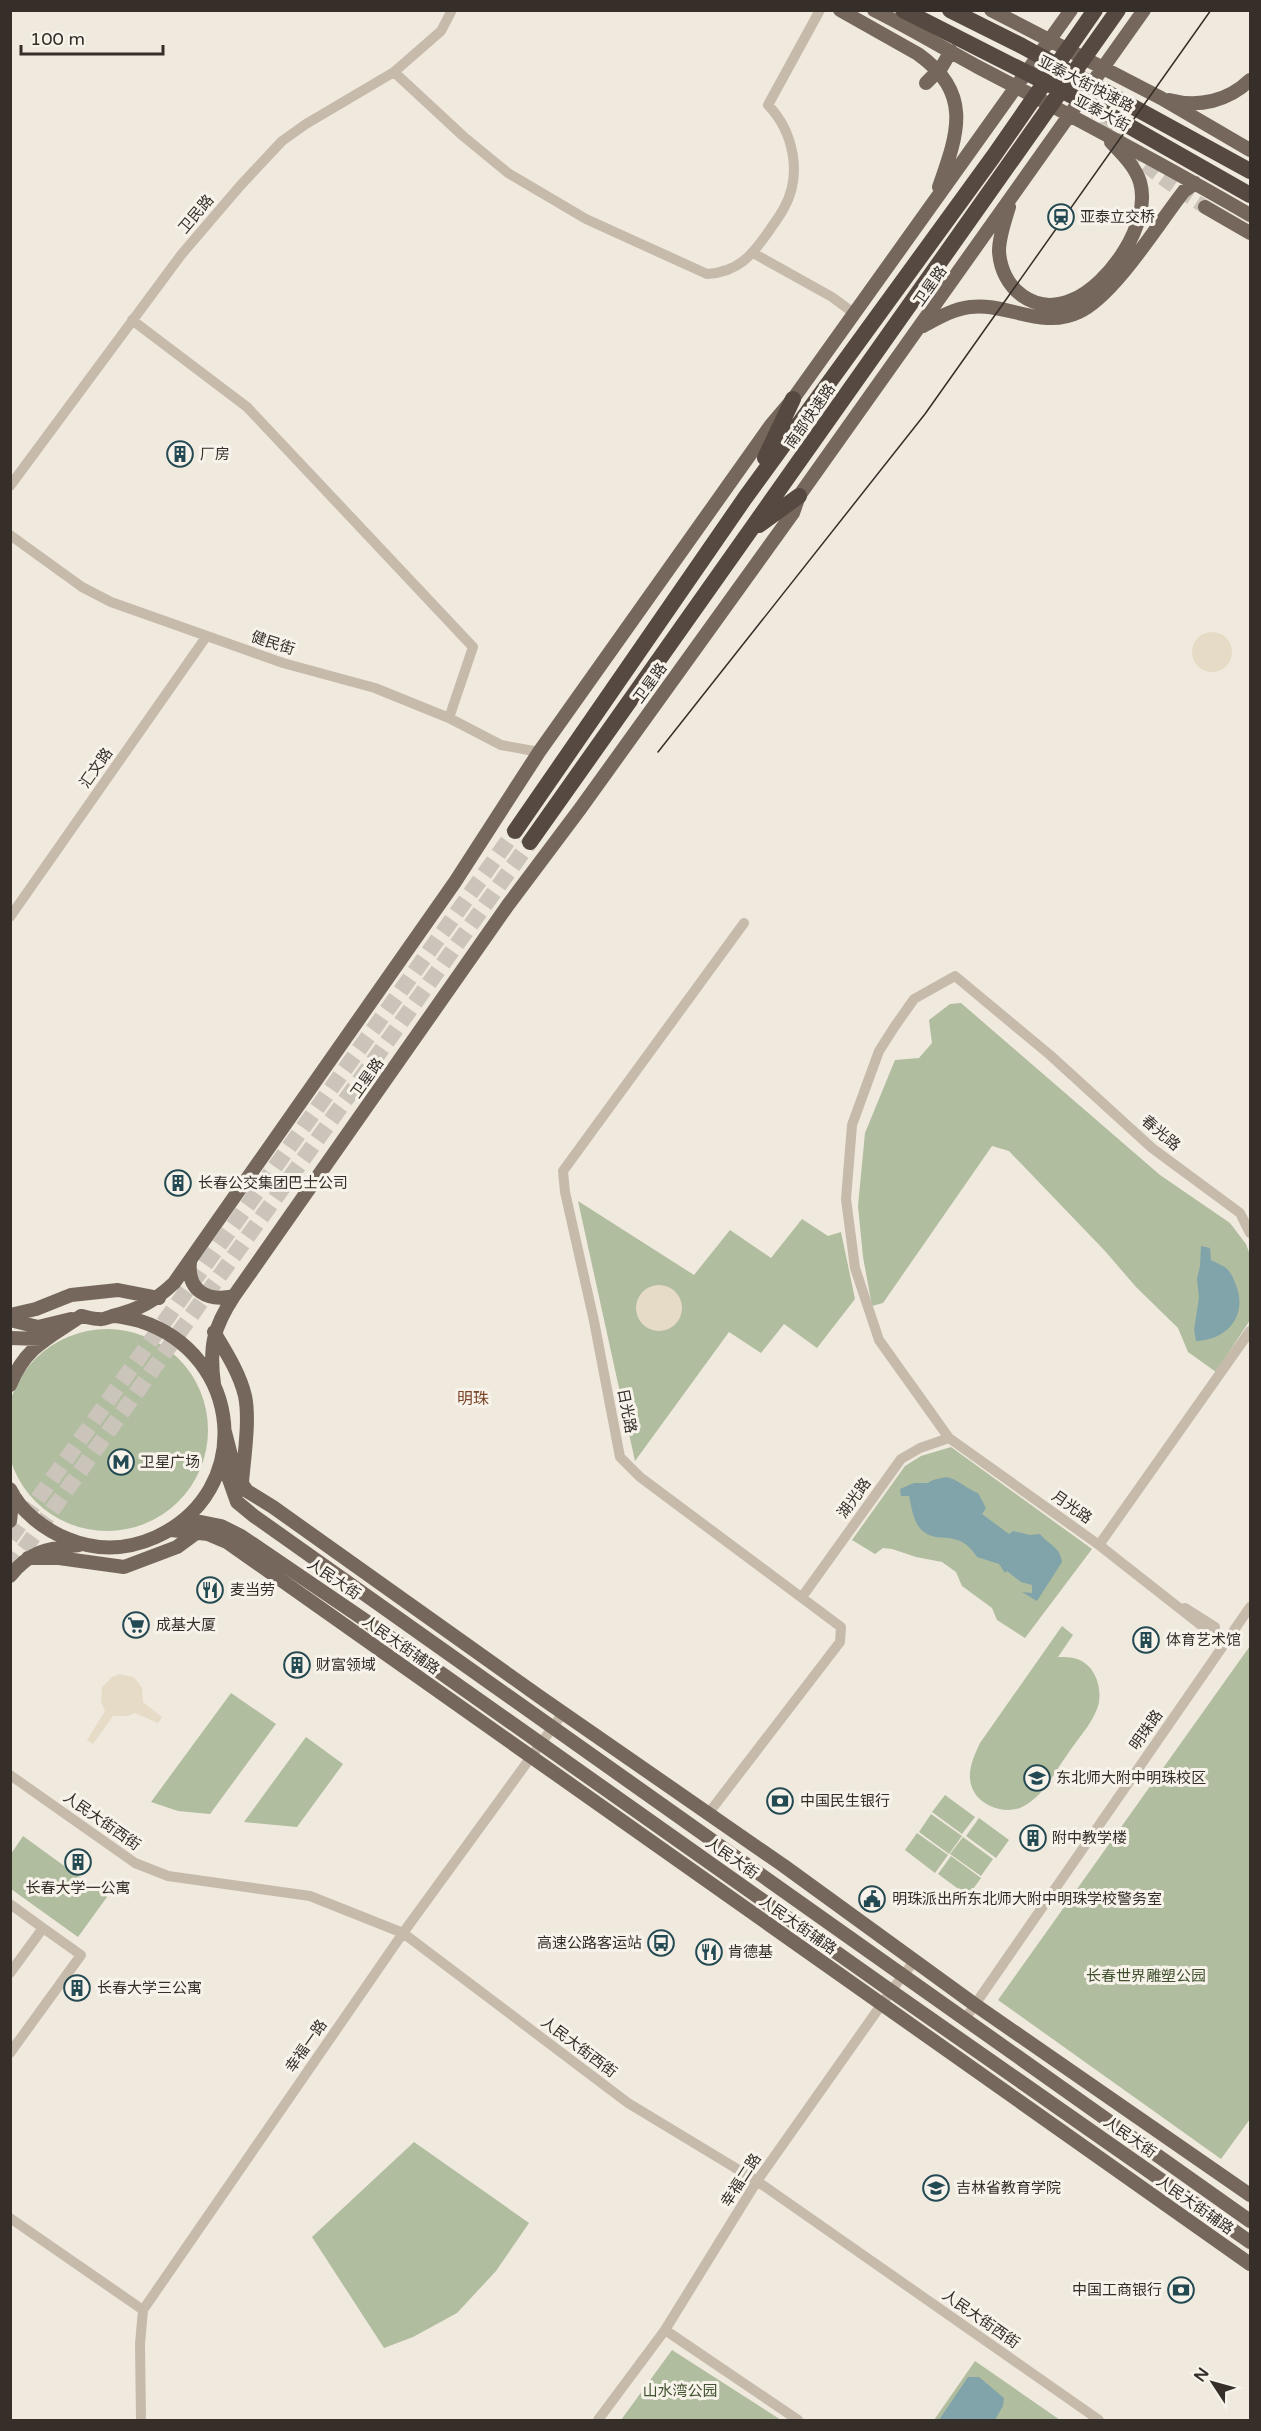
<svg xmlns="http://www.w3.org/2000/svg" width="1261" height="2431" font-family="'Varela Round','Noto Sans SC',sans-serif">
	<rect width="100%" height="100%" fill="#f0e9de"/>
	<path fill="#b0bd9f" d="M961,1003l199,172 70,48 16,21 4,11v65l-34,52 -28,-20 -10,-24 -42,-41 -31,-36 -96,-100 -17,-5 -109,157 -11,3 -9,-49 -5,-51 7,-73 30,-73 24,-2 13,-15 -3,-23 21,-16z
		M578,1201l116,74 36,-45 41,28 31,-39 26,17 13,-4 14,67 -38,49 -33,-24 -23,29 -32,-21 -94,129z
		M6 1430a101 101 0 1 1 202 0a101 101 0 1 1-202 0Z
		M951,1447l141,102 -67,89 -28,-18 -5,-12 -30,-22 -6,-14 -14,-10 -26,-5 -24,-8 -9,-1 -8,6 -23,-14 53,-74 16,-10z
		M1062,1626l11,9 -15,22c6,0 13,0 19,2 19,6 27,32 20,50 -6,16 -21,32 -30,46 -13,18 -24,42 -45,52 -14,7 -36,1 -46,-12 -12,-17 -4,-35 4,-52z
		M1250,1646v473l-29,40 -223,-159z
		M231,1693l45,31 -66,90 -32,-3 -27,-9z
		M306,1737l37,27 -46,63 -53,-5z
		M945,1795l30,22 -13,17 -30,-22z
		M931,1814l31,22 -13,18 -30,-22z
		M979,1818l30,22 -13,18 -30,-22z
		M917,1833l31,22 -13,18 -30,-23z
		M23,1836l84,61 -29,40 -67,-48v-35z
		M963,1837l30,22 -12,17 -31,-22z
		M951,1856l30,22 -13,18 -30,-22z
		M414,2142l115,81 -33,48 -39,42 -44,24 -29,11 -72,-111z
		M672,2350l109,70h-160z
		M975,2361l85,59h-126z"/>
	<path fill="#e6dbc6" d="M1192 652a20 20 0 1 1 40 0a20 20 0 1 1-40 0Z
		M636 1308a23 23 0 1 1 46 0a23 23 0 1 1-46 0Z
		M119,1674l14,3 5,5 4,6 1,14 19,15 -4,6 -23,-10 -7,3h-15l-20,28 -6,-4 18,-29 -4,-10 1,-14 10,-10z"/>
	<path fill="#80a4aa" d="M1201,1246l9,2 1,12c5,3 12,5 16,9 4,3 7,11 9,16 12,31 -9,55 -40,56l-2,-11 5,-32 -2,-19 3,-13z
		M946,1477c12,2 20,12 32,16l8,15 -4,6 27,20 4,-3 17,4 10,-1c9,11 20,13 22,28l-25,39 -15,-9 10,1v-8l-11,-3 -14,-11 -2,2 -6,-9 -22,-7c-20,-33 -44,-7 -60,-33 -4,-7 -6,-19 -8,-28h-8l-1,-7 14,-6h14l5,-3z
		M968,2377h11l25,21 -1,8 -8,14h-56z"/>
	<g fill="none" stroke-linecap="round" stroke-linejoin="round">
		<path stroke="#cbc4ba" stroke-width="14" stroke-dasharray="14 7" stroke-linecap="butt" d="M1090,103c28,47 70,75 115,104"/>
		<path stroke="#cbc4ba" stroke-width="16" stroke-dasharray="16 8" stroke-linecap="butt" d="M10,1538l505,-707
			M10,1569l520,-727"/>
		<path stroke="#c6baab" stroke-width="10" d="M394,72l69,64 45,37 78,46 121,55c32,-2 45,-19 62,-43 5,-8 11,-15 15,-23 19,-34 9,-77 -16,-103l52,-95
			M753,253l79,44 23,17
			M132,320l115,87 226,240 -24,71
			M10,486l171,-231 59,-69 42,-45 24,-17 88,-52 47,-41 11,-21
			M10,535l72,52 29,15 172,61 92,25 74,30 52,27 38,7
			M10,917l196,-280
			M1099,1545l151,-214
			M802,1597l99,-138 19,-11 29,-10
			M1185,1608l30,19
			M1225,1644l-126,-99 -150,-107 -70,-98 -24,-72 -9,-69 6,-74 27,-74 16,-25 19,-27 41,-23 95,79 102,93 88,65 10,20
			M10,1775l125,88 33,13 142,20 93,37 225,170 129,78 342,239
			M708,1814l132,-172 1,-15 -201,-150 -20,-20 -26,-136 -29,-129 -2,-21 181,-248
			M10,1904l33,24 -33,45
			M965,2019l285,-412
			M10,2053l71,-98 -38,-27
			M10,2218l133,92
			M665,2330l133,90
			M141,2420l-1,-76 3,-34 260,-377 160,-220
			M598,2420l67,-90 92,-149 134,-190 24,-31"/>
		<path stroke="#75675c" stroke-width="14" d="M840,10l78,44c55,39 40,79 21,133
			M874,10c36,18 69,38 104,57 92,48 183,96 272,148
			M991,10l170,88 89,52
			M926,83l15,-15 10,-17
			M1169,100c30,8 59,1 81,-20
			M1009,207c-4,13 -10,30 -10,44 2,38 36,65 73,49 37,-15 80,-77 68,-118 -5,-16 -18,-28 -29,-40
			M1205,207l45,26
			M923,326c15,-8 30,-17 47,-19 36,-5 72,23 109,5 35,-16 79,-88 105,-121l11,-8
			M190,1262c-3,29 17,40 44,34
			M10,1315l26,-6 35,-14 47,-5 41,8
			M112,1316c26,-6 43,-15 62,-33l281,-401 84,-130 232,-327 22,-26 278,-389
			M10,1320l28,7 33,-8
			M214,1332c12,20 26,42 31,64 5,23 -1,62 -3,86
			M10,1338l32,1
			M214,1384c-5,-37 -1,-56 20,-88l274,-391 72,-96 213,-296 6,-17 345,-486
			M10,1385c16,-39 39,-47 71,-69 6,1 12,3 18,3 5,1 9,-2 14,-3 7,0 19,3 27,5 103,33 116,170 16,216 -29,13 -59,14 -88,2 -23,-9 -47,-27 -58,-50
			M225,1432l11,43 11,16 26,16 267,190 244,169 190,138 276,191
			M225,1468l12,34 17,14 996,705
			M186,1519l35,7 20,10 156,106 494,349 359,251
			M10,1521l3,-27
			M171,1530l37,4 19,8 1023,722
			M28,1558h31l65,9 53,-20 19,-14
			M10,1576c21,-26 38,-27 69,-31"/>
		<path stroke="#554941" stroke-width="16" d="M903,10l203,103 144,82
			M950,10l72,36 228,125
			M765,458l28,-59
			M759,525l40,-29
			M515,831l230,-333 248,-341 102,-147
			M530,842l588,-832"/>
		<path stroke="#352e29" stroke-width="1.5" d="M658,752l267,-338 286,-404"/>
	</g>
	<defs>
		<g id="station-ring" transform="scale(1.35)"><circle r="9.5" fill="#f8f3ea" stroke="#234a52" stroke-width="1.5"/><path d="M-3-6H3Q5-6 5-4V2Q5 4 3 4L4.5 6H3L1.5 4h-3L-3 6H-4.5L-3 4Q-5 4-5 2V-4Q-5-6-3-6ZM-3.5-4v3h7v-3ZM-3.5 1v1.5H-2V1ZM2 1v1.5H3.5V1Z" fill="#234a52"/></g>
		<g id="building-ring" transform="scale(1.35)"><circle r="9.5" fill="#f8f3ea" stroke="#234a52" stroke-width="1.5"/><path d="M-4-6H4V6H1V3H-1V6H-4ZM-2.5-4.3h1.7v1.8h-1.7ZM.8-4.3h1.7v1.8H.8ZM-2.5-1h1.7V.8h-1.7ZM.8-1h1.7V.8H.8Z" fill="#234a52"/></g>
		<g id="metro-ring" transform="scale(1.35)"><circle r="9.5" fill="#f8f3ea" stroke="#234a52" stroke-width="1.5"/><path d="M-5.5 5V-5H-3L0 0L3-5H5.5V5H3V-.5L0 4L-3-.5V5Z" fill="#234a52"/></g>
		<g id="restaurant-ring" transform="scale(1.35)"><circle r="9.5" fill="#f8f3ea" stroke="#234a52" stroke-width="1.5"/><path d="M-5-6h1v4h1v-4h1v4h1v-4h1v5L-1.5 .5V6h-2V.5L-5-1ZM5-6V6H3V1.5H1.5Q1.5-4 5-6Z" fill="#234a52"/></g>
		<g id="supermarket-ring" transform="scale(1.35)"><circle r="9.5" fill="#f8f3ea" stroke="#234a52" stroke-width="1.5"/><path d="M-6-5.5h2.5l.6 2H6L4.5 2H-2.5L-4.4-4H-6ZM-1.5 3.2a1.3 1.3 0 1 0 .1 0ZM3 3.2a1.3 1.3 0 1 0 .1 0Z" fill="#234a52"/></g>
		<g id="school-ring" transform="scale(1.35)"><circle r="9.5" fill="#f8f3ea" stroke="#234a52" stroke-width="1.5"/><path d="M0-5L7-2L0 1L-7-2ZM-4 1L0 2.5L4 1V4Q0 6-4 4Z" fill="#234a52"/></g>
		<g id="bank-ring" transform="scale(1.35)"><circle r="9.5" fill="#f8f3ea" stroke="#234a52" stroke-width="1.5"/><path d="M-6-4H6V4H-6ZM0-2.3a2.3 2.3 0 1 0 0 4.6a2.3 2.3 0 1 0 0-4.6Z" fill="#234a52"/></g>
		<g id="civic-ring" transform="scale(1.35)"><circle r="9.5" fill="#f8f3ea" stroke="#234a52" stroke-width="1.5"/><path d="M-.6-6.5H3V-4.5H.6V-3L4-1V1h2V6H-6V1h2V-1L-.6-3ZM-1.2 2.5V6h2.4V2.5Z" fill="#234a52"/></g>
		<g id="bus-ring" transform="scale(1.35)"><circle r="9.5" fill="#f8f3ea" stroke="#234a52" stroke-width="1.5"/><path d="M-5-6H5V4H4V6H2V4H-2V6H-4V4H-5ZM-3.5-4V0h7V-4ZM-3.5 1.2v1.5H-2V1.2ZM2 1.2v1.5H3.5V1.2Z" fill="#234a52"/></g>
		<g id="university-ring" transform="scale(1.35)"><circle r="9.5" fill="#f8f3ea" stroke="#234a52" stroke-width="1.5"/><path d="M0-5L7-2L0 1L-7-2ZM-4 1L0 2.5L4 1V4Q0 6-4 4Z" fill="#234a52"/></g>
	</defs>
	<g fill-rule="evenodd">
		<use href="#station-ring" x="1061" y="217"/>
		<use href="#building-ring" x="180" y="454"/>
		<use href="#building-ring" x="178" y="1183"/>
		<use href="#metro-ring" x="121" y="1462"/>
		<use href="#restaurant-ring" x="210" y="1590"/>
		<use href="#supermarket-ring" x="136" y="1625"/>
		<use href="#building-ring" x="1146" y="1640"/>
		<use href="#building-ring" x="297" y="1665"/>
		<use href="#school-ring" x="1037" y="1778"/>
		<use href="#bank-ring" x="780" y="1801"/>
		<use href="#building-ring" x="1033" y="1838"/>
		<use href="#building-ring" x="78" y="1862"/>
		<use href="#civic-ring" x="872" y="1899"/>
		<use href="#bus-ring" x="661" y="1943"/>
		<use href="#restaurant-ring" x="709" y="1952"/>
		<use href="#building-ring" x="77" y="1988"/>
		<use href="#university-ring" x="936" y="2188"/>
		<use href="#bank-ring" x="1181" y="2290"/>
	</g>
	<g text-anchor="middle" stroke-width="6" stroke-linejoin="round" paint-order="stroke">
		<g font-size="15" fill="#352e29" stroke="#f8f3ea">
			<text transform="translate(1086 84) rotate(27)" y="5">亚泰大街快速路</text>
			<text transform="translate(1102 113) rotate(28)" y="5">亚泰大街</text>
			<text transform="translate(196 214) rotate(-50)" y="5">卫民路</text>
			<text transform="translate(930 286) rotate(-55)" y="5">卫星路</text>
			<text transform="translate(810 416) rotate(-55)" y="5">南部快速路</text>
			<text transform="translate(273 643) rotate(18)" y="5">健民街</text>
			<text transform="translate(650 683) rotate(-54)" y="5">卫星路</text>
			<text transform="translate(96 768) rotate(-55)" y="5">汇文路</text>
			<text transform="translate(367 1078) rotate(-55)" y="5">卫星路</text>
			<text transform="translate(1161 1133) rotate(40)" y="5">春光路</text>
			<text transform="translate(627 1411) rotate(79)" y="5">日光路</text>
			<text transform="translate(854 1498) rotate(-54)" y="5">湖光路</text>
			<text transform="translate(1072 1507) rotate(35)" y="5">月光路</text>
			<text transform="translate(334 1579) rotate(34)" y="5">人民大街</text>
			<text transform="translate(401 1645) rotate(35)" y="5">人民大街辅路</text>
			<text transform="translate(1146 1730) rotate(-55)" y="5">明珠路</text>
			<text transform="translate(102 1821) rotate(35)" y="5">人民大街西街</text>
			<text transform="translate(732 1858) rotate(35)" y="5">人民大街</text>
			<text transform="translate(798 1925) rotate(35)" y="5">人民大街辅路</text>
			<text transform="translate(306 2046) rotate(-55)" y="5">幸福一路</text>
			<text transform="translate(579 2047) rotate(37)" y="5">人民大街西街</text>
			<text transform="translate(1130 2137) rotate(35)" y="5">人民大街</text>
			<text transform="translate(741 2180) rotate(-57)" y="5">幸福二路</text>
			<text transform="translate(1195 2205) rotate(35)" y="5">人民大街辅路</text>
			<text transform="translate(981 2319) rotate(35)" y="5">人民大街西街</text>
		</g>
		<g font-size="15" fill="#352e29" stroke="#f8f3ea" text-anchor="start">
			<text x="1080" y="222">亚泰立交桥</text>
			<text x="200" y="459">厂房</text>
			<text x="198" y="1188">长春公交集团巴士公司</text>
			<text x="140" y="1467">卫星广场</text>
			<text x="230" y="1595">麦当劳</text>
			<text x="156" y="1630">成基大厦</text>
			<text x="1166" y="1645">体育艺术馆</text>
			<text x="316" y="1670">财富领域</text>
			<text x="1056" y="1783">东北师大附中明珠校区</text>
			<text x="800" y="1806">中国民生银行</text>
			<text x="1052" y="1843">附中教学楼</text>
			<text x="78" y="1893" text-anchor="middle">长春大学一公寓</text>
			<text x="892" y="1904">明珠派出所东北师大附中明珠学校警务室</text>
			<text x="642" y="1948" text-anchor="end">高速公路客运站</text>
			<text x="728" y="1957">肯德基</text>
			<text x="97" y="1993">长春大学三公寓</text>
			<text x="956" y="2193">吉林省教育学院</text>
			<text x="1162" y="2295" text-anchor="end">中国工商银行</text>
		</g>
		<g font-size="15" fill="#415130" stroke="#f8f3ea">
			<text x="1146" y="1981">长春世界雕塑公园</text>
			<text x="680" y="2396">山水湾公园</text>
		</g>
		<g font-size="16" fill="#7b462b" stroke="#f8f3ea">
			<text x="473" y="1404">明珠</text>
		</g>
	</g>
	<rect width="1261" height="2431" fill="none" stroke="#352e29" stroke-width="24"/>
	<g transform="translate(1213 2383) rotate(306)" stroke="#f8f3ea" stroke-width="4.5" paint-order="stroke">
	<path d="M0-4.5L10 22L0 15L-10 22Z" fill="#352e29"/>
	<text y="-9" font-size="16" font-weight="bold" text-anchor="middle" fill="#352e29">N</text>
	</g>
	<path d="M21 45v9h142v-9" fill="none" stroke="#352e29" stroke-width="3"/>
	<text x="30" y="45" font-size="18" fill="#352e29" stroke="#f8f3ea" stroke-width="4.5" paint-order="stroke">100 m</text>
</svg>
